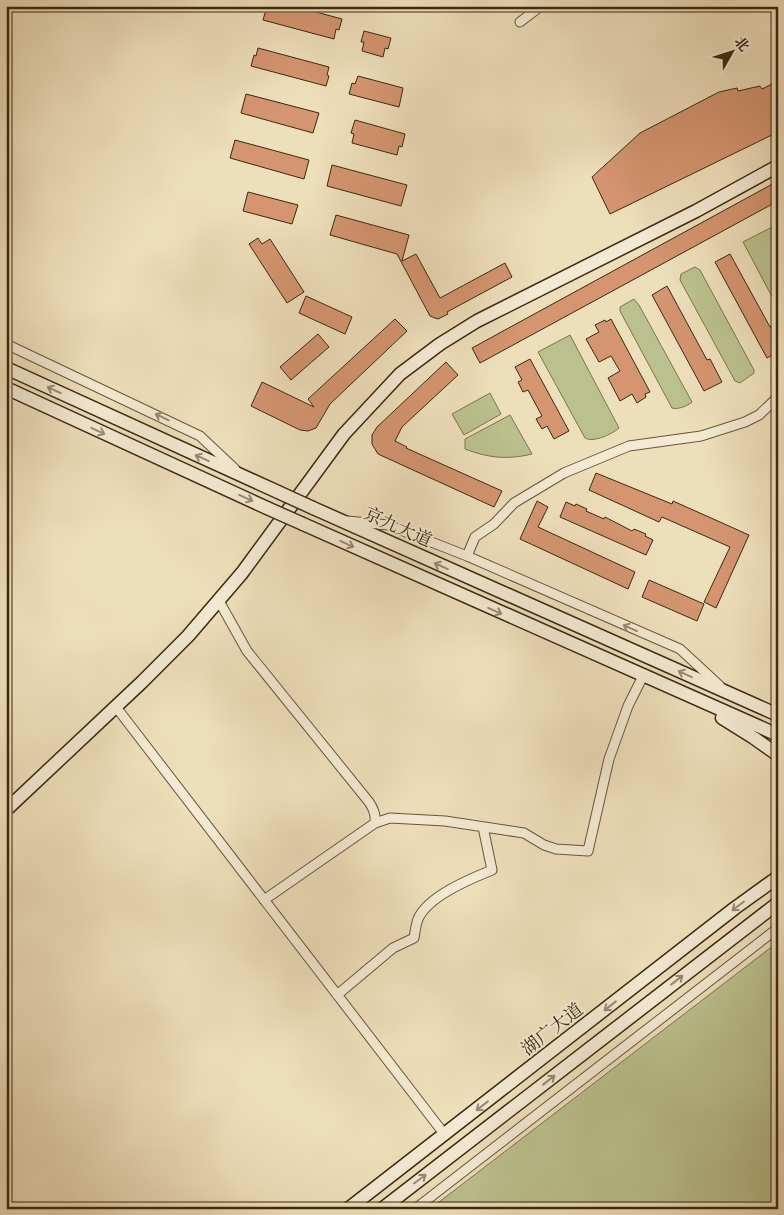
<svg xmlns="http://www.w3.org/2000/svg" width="784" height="1215" font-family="Alegreya,'Noto Serif SC',serif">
	<rect width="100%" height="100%" fill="#eedfbb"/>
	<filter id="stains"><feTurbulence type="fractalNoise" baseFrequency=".004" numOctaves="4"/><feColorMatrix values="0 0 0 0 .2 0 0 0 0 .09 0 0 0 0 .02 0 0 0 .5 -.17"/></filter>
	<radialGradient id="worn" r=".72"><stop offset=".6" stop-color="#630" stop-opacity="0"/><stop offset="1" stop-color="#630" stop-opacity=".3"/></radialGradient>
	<path fill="#bbc18e" stroke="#7b754e" d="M778,224v84l-35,-66z
		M695,267l5,3 54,100v3l-14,10 -5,-2 -55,-101 1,-6z
		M634,299l5,6 53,97c-4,4 -15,8 -20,6l-52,-97v-4z
		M570,335l49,93c-7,6 -25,15 -34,10l-47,-86z
		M490,393l11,21 -37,21 -12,-21z
		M510,415l22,39c-24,6 -44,4 -67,-5v-10z
		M778,942v267h-348z"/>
	<path fill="#d49570" stroke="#3b290f" d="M267,6h27l48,13 -3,11 -3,-1 -2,10 -71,-19z
		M364,31l27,7 -3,11 -3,-1 -2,9 -21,-6 2,-9h-3z
		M258,48l71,19 -2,8 2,1 -3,10 -75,-20 3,-11 2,1z
		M358,76l45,12 -4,19 -50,-13 3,-11 3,1z
		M778,81v51l-168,82 -18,-37 48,-44 79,-41 18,-4 1,3 22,-5 2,3z
		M246,94l73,19 -6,20 -72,-20z
		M355,120l50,14 -3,13 -3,-1 -2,9 -45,-12 2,-9 -3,-1z
		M235,140l74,20 -5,19 -74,-21z
		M332,165l75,20 -6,21 -74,-20z
		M778,181v20l-298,162 -8,-15z
		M248,192l50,13 -6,19 -49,-13z
		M336,215l73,20 -7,26 14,-7 24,44 65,-35 7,14 -65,35 1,2 -10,5 -3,-1 -5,-2 -33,-62 -67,-19z
		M258,238l4,6 8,-5 34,53 -17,11 -38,-59z
		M730,254l40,73 3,-1 5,10v16l-11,6 -52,-96z
		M667,286l40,74 3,-1 12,23 -18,9 -52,-96z
		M306,296l46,21 -7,17 -46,-21z
		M395,319l12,12 -77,73 -14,24 -8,3 -8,-1 -49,-24 11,-24 52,25 -6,-8z
		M611,319l39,73 -5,2 1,3 -9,6 -5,-9 -12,7 -12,-23 12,-7 -9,-15 -12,6 -13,-23 13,-7 -4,-7 10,-5 1,2z
		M318,334l11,13 -38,33 -11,-13z
		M530,359l39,72 -15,8 -7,-13 -5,3 -6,-10 6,-3 -14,-26 -5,2 -5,-10 4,-2 -7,-13z
		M446,362l12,13 -56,52 -7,14 12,6 -1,1 96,43 -8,16 -116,-53 -6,-10v-9l5,-8z
		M596,473l76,31 1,-3 76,34 -33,73 -12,-6 26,-55 -68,-30 -3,5 -70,-32z
		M537,501l11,6 -10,20 97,45 -7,17 -108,-50z
		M566,502l9,4 1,-2 11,5 -1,2 18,8 1,-2 27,14 2,-2 12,5 -1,2 8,4 -7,15 -86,-38z
		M649,580l55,24 -7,17 -55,-24z"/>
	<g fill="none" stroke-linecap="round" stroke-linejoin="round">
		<g stroke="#68563a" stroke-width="11">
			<path id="street" d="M520,22l21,-16
				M6,344l194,92 35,33
				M348,521l40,4 79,31 213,93 40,37
				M467,556l8,-19 19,-13 20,-21 50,-30 65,-27 72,-10 44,-14 14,-7 19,-18
				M219,601l28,50 122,151c5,7 7,13 6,21l-111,77
				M116,707l329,428
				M375,823l15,-5 55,3 79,12 20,12 12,4 32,2 21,-92 19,-53 15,-30
				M337,995l56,-47 21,-10c1,-6 2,-14 4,-19 10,-23 52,-40 74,-49l-9,-43
				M415,1209l363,-281"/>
		</g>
		<g stroke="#3b290f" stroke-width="15">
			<path id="secondary" d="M6,368l272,124
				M6,388l261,120
				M313,508l465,207
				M303,524l475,211
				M722,718l32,20 24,17
				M6,810l136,-128 46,-46 54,-63 102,-139 56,-60 40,-30 37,-23 219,-110 82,-45
				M348,1209l387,-301 43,-31
				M382,1209l396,-306"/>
		</g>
		<use href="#street" stroke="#f4ead3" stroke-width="9"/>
		<use href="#secondary" stroke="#f4ead3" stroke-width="12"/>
		<g stroke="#3b290f" stroke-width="15" stroke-linecap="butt">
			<path id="secondary-bridge" d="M278,492l35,16
				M267,508l36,16"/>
		</g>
		<use href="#secondary-bridge" stroke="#f4ead3" stroke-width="12"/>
	</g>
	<defs><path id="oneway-shaft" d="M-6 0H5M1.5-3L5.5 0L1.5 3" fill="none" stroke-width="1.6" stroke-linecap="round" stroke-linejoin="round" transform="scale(1.25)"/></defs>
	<g stroke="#988a71">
		<use href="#oneway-shaft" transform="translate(54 390) rotate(-155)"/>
		<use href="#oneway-shaft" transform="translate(162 417) rotate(-154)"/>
		<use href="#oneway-shaft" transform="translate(98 431) rotate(25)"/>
		<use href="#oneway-shaft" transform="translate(202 458) rotate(-156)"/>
		<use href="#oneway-shaft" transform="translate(246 498) rotate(24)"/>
		<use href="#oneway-shaft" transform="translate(347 544) rotate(24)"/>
		<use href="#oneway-shaft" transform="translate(441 566) rotate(-156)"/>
		<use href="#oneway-shaft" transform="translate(495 611) rotate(24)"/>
		<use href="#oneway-shaft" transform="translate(630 628) rotate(-156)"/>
		<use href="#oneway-shaft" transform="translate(685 674) rotate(-156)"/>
		<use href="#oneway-shaft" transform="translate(738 906) rotate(143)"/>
		<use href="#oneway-shaft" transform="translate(677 980) rotate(-38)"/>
		<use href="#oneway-shaft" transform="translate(610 1006) rotate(142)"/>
		<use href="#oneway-shaft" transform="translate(549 1080) rotate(-38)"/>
		<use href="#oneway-shaft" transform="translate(482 1106) rotate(142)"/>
		<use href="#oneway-shaft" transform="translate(420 1179) rotate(-37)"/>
	</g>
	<g text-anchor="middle" stroke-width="4" stroke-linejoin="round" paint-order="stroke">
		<g font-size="18" fill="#3b290f" stroke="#f4ead3">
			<text transform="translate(398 527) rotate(24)" y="6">京九大道</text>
			<text transform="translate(552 1029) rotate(-38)" y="6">湖广大道</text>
		</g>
	</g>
	<rect width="784" height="1215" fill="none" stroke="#eedfbb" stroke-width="25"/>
	<rect x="8" y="8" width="769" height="1200" fill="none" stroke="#3b290f" stroke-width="2.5"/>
	<rect x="12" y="12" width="759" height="1190" fill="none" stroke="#3b290f"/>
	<g transform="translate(732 52) rotate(51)" stroke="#f4ead3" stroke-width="4" paint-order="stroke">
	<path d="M0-4L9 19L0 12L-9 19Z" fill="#3b290f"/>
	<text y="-8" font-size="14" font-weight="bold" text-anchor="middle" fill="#3b290f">北</text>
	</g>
	<rect width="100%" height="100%" filter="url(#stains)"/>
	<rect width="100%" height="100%" fill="url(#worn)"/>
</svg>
